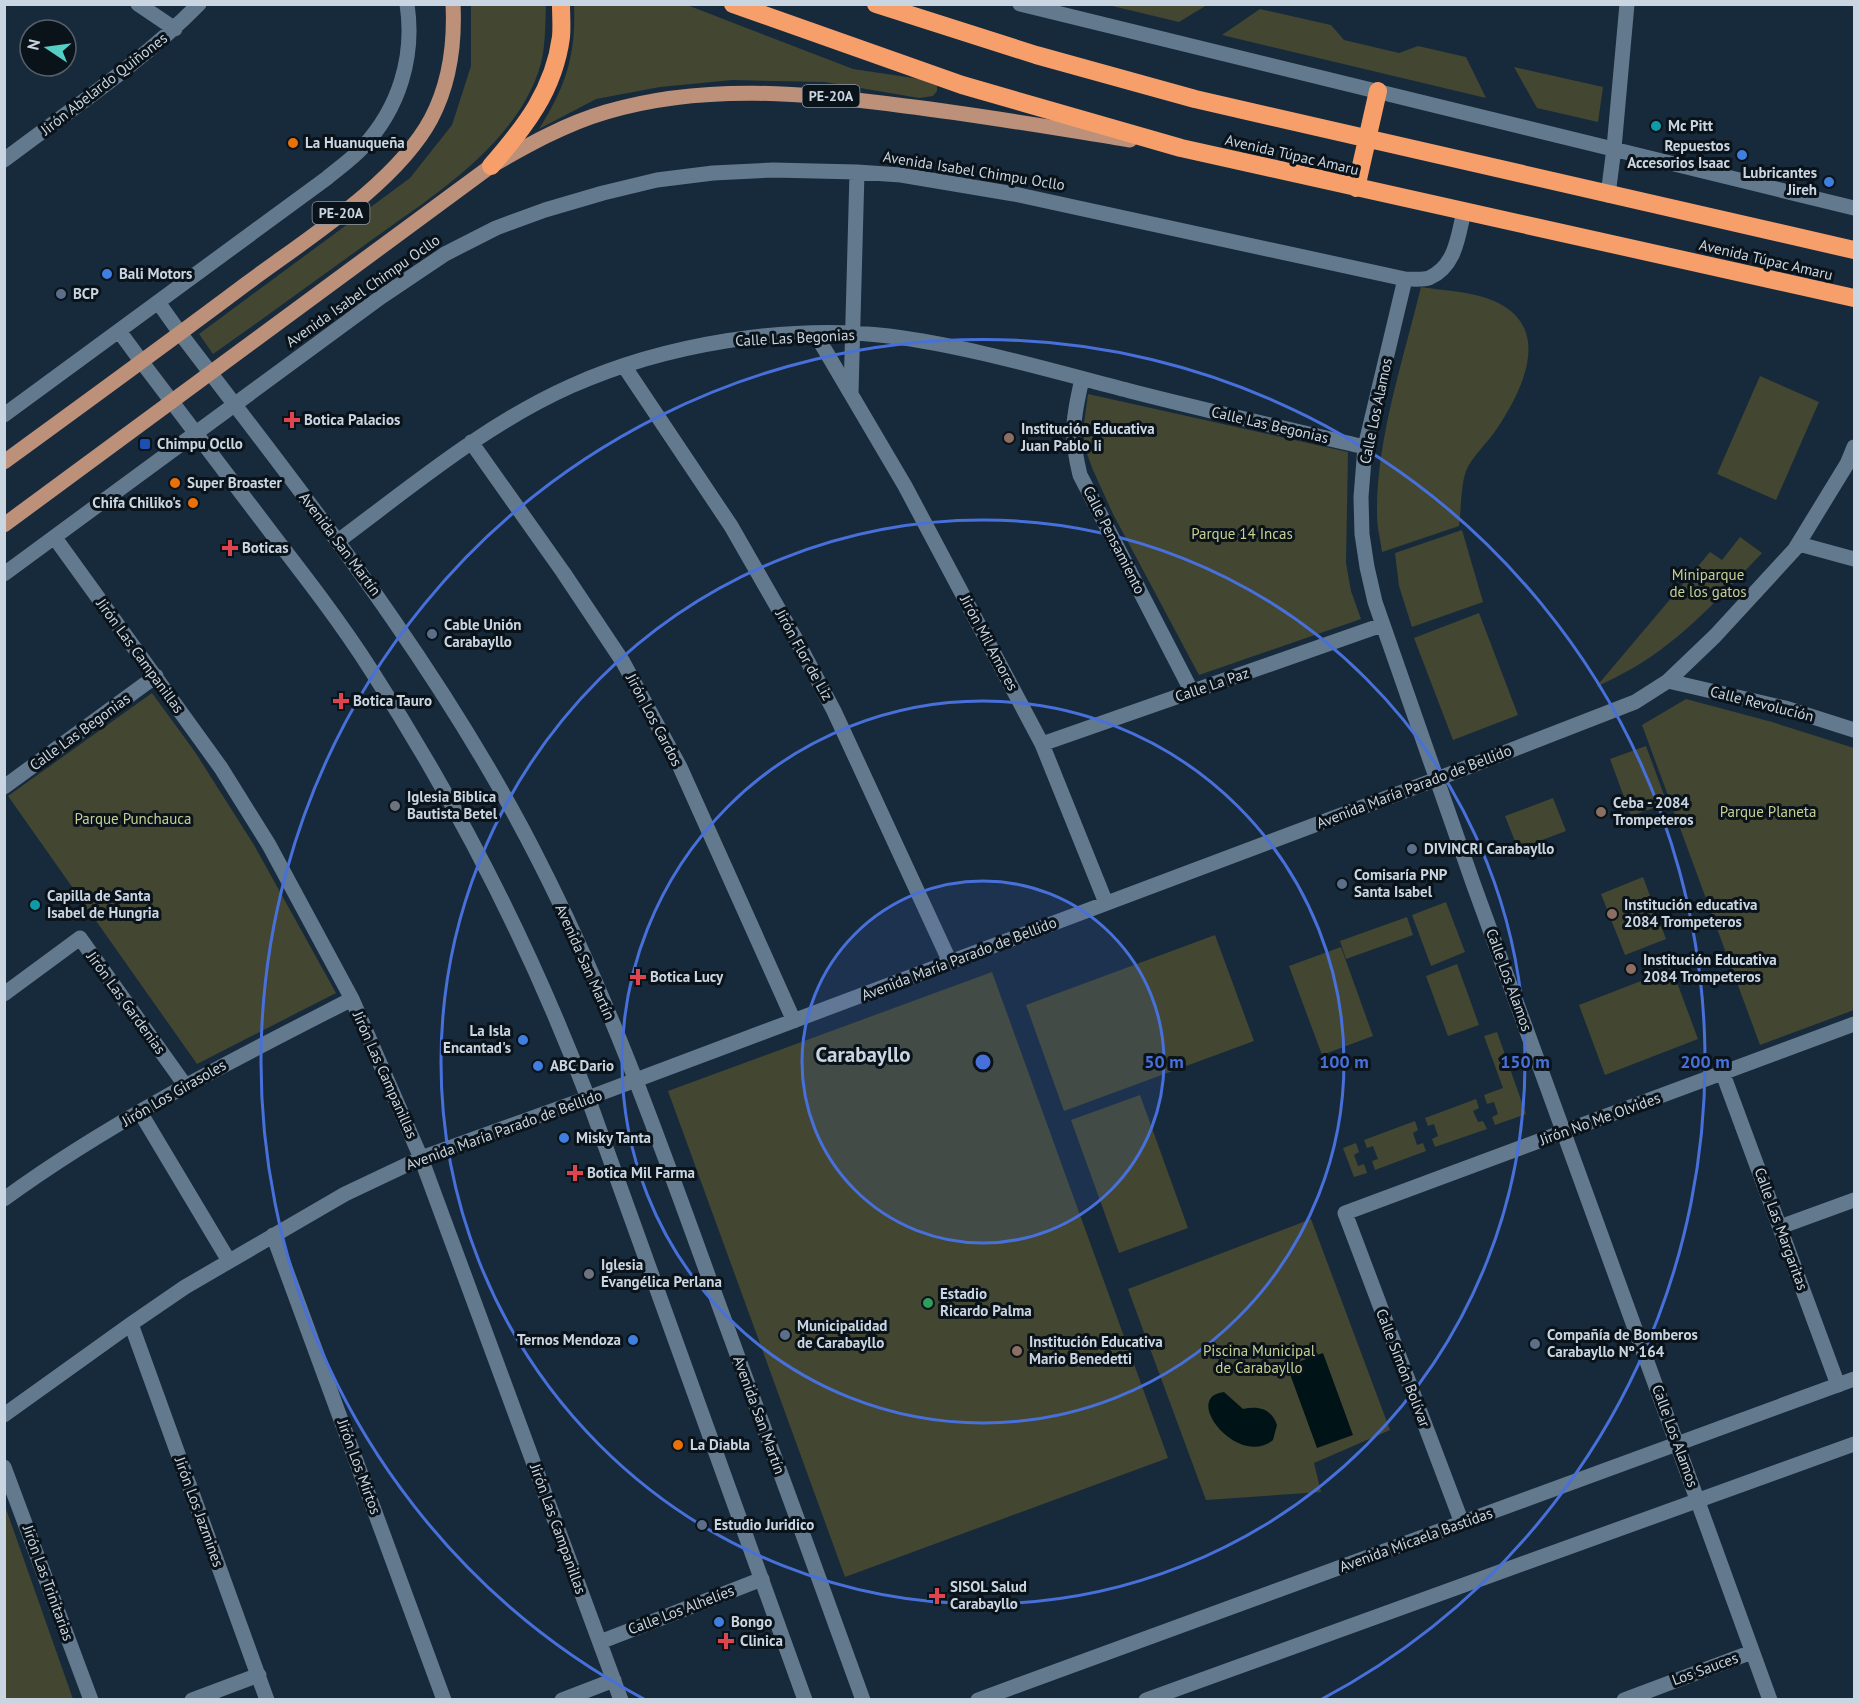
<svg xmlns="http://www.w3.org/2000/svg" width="1859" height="1704" font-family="'PT Sans',sans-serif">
	<rect width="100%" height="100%" fill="#172a3b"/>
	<path fill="#434631" d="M471,5h75c-1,21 0,47 -8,68 -28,78 -112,127 -176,174 -50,36 -99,72 -149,107l-14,-20 211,-156 42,-53 19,-59z
		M574,5h113l166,64 67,10 17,7v5l-4,5 -14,2 -94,-16 -93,-2 -72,7 -64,12 -57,30c27,-43 37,-74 35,-124z
		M1108,5l99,-1v1l-28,17z
		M1260,9l71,16 13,15 55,13 19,-7 48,11 20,41 -264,-63z
		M1514,67l89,20 -5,35 -61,-14z
		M1421,287c23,4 51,4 73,14 60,26 29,89 2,129 -8,12 -25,28 -30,41 -5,13 -5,40 -7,55l-77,26c-1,-11 -5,-24 -5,-36 -1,-76 26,-155 44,-229z
		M1760,376l59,26 -43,98 -59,-26z
		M1088,394l260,58 -2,111 5,28 10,28 -162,56 -86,-161 -20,-44 -9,-24v-23z
		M1462,530l21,72 -71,25 -13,-41 -4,-33z
		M1740,537l22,16c-39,41 -79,86 -129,115 -12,7 -25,13 -37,19l114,-135 12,8z
		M1479,613l39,102 -65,25 -39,-102z
		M152,693l43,59 59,93 82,148 -139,71 -189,-268z
		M1686,699l86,23 82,26v262l-94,35 -118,-320z
		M1646,746l21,57 -36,13 -21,-57z
		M1553,798l13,33 -48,18 -13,-33z
		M1643,877l23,62 -41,16 -24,-61z
		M1446,902l19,50 -34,14 -19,-51z
		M1407,917l6,18 -67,24 -6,-18z
		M1215,935l39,106 -190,70 -38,-106z
		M1341,947l32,89 -51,19 -33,-89z
		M1457,964l22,61 -31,11 -22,-60z
		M1672,969l26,70 -93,36 -26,-70z
		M992,972l176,486 -323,119 -177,-486z
		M1497,1032l29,82 -31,11 -3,-8 6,-3 -4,-12 -7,2 -3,-9 19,-7 -19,-52z
		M1140,1095l48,133 -69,25 -48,-133z
		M1476,1099l3,9 -6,3 5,11 5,-1 4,8 -52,18 -3,-8 6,-3 -4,-12 -6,2 -3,-8z
		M1415,1121l3,9 -5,3 4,12 6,-2 3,8 -51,19 -3,-9 6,-2 -5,-13 -6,2 -3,-8z
		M1356,1143l3,9 -5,3 4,11 6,-2 3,9 -13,4 -11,-29z
		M1311,1219l79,211 -76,33 7,29 -115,8 -78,-211z
		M5,1506l68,193h-68z"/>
	<path fill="#001418" d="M1323,1353l30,82 -36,13 -30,-82z
		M1224,1392l19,17c15,-3 28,-1 34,16l-4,15c-34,29 -93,-43 -49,-48z"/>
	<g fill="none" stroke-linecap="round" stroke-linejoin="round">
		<path stroke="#63798d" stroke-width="15" d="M138,4l37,25
			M1020,4l834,204
			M4,160c66,-50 137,-97 195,-156
			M1608,195l6,-47 13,-144
			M1405,279l-40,168 -4,50 1,37 5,33 8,35 98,281 297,817
			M158,302l22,31
			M119,331l22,30
			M815,333l90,153 137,258 64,159
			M624,366l107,160 67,117 36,68 116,251
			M1082,379c-9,39 -12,56 -2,96l112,217
			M851,393l6,-221
			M4,415l323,-237c12,-10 25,-19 36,-31 36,-39 52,-90 44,-143
			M471,442l92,130 60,90 57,105 114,254
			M55,538l166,230 48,77 83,154 69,159 200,542
			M338,541c74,-55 148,-117 233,-155 94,-42 216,-62 318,-50 79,10 163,35 241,55 78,20 157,38 235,56
			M1799,544l55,15
			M4,574l377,-277 64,-43 51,-26 49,-18 58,-17 54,-13 56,-7 60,-3 84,2 44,3 113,19 391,85c8,0 18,1 24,-1 27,-12 29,-42 35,-67
			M1668,681l117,27 69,22
			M1042,744l340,-119
			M4,787l152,-111
			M4,994l76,-56 105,147
			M1723,1074l115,311
			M140,1112l89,149
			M4,1199c108,-79 229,-139 348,-200
			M1780,1227l74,-27
			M273,1235l171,465
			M131,1324l136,376
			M4,1415l127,-91 54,-37 160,-93 76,-36 167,-60 849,-319 198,-77 33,-21 47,-45 80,-87 52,-85 7,-17
			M4,1467l87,233
			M1462,1523l-117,-310 509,-189
			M600,1642l162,-63
			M192,1700l67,-25
			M562,1700l52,-20
			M1624,1700l128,-48"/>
		<path stroke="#63798d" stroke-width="15" d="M180,333c130,171 263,337 360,530 68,134 118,274 169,415 52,141 103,281 154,422
			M141,361c44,58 88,116 132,174 34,44 68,88 98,135 88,136 160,278 217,428l217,602
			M978,1700l876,-321
			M1146,1700l708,-256"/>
		<path stroke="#bc9079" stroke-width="15" d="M4,462c81,-59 162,-118 242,-178 59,-44 150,-100 185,-165 19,-36 24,-75 22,-115
			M4,525l487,-359c37,-21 74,-42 115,-54 98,-29 200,-19 299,-6 75,9 150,22 225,34"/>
		<path stroke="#f79f6b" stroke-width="18" d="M733,4l229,81 219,63 673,150
			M876,4l160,51 159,44 659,151
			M491,166c34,-39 63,-76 70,-129 1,-10 0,-22 0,-33
			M1356,188l22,-97"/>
	</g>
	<circle cx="983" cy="1062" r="181" fill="#4870da" fill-opacity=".12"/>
	<g fill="none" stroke="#4870da" stroke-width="3">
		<circle cx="983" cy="1062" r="181"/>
		<circle cx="983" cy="1062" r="361"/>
		<circle cx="983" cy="1062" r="542"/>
		<path d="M644 1699A722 722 0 1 1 1322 1699"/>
	</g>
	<g fill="#0f9aa8" stroke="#0a121a" stroke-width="2">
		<circle cx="1656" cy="126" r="6"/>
		<circle cx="35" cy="905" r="6"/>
	</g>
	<g fill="#e8710a" stroke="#0a121a" stroke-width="2">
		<circle cx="293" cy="143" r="6"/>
		<circle cx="175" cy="483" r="6"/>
		<circle cx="193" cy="503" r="6"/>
		<circle cx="678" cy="1445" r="6"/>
	</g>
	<g fill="#3f7fe0" stroke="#0a121a" stroke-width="2">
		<circle cx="1742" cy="155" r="6"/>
		<circle cx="1829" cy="182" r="6"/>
		<circle cx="107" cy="274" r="6"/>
		<circle cx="523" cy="1040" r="6"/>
		<circle cx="538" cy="1066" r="6"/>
		<circle cx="564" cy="1138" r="6"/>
		<circle cx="633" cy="1340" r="6"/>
		<circle cx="719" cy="1622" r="6"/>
	</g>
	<g fill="#5c6f8a" stroke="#0a121a" stroke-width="2">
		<circle cx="61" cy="294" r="6"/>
		<circle cx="432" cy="634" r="6"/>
		<circle cx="1412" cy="849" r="6"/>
		<circle cx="1342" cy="884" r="6"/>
		<circle cx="785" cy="1335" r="6"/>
		<circle cx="1535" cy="1344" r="6"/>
		<circle cx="702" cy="1525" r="6"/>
	</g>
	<g fill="#e0444e" stroke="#0a121a" stroke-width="2">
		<path d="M289 411h6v6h6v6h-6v6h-6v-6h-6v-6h6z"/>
		<path d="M227 539h6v6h6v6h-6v6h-6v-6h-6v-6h6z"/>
		<path d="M338 692h6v6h6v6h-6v6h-6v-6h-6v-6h6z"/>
		<path d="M635 968h6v6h6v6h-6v6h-6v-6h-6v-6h6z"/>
		<path d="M572 1164h6v6h6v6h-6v6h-6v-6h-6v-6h6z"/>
		<path d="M934 1587h6v6h6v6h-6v6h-6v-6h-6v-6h6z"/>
		<path d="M723 1632h6v6h6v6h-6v6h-6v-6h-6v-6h6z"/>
	</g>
	<g fill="#8d6e63" stroke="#0a121a" stroke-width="2">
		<circle cx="1009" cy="438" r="6"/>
		<circle cx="1601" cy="812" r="6"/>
		<circle cx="1612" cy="914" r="6"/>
		<circle cx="1631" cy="969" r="6"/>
		<circle cx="1017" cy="1351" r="6"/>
	</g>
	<rect fill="#1a4fb4" stroke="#0a121a" stroke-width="2" x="139" y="438" width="12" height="12" rx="3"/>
	<g fill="#6b7280" stroke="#0a121a" stroke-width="2">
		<circle cx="395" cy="806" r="6"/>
		<circle cx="589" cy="1274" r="6"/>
	</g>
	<circle fill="#2e9e5b" stroke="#0a121a" stroke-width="2" cx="928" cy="1303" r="6"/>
	<g text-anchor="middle" stroke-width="6" stroke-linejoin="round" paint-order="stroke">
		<g fill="#0a121a" stroke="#909aa5" stroke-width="1.5">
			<rect x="802.5" y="85" width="57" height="22" rx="4.5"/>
			<rect x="312.5" y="202" width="57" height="22" rx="4.5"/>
		</g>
		<g font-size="14" font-weight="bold" fill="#c9d5e0">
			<text x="831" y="101">PE-20A</text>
			<text x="341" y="218">PE-20A</text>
		</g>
		<g font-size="15" fill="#c9d5e0" stroke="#0a121a">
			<text transform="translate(104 84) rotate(-38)" y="5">Jirón Abelardo Quiñones</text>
			<text transform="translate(1292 155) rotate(13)" y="5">Avenida Túpac Amaru</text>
			<text transform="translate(974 171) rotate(9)" y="5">Avenida Isabel Chimpu Ocllo</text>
			<text transform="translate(1766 260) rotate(13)" y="5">Avenida Túpac Amaru</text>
			<text transform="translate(363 291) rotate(-35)" y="5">Avenida Isabel Chimpu Ocllo</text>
			<text transform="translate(795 338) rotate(-3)" y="5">Calle Las Begonias</text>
			<text transform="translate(1376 411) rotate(-78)" y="5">Calle Los Alamos</text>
			<text transform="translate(1270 425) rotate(13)" y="5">Calle Las Begonias</text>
			<text transform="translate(1114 540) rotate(63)" y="5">Calle Pensamiento</text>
			<text transform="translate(340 544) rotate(53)" y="5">Avenida San Martín</text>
			<text transform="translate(989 643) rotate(62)" y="5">Jirón Mil Amores</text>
			<text transform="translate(804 655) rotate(61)" y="5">Jirón Flor de Liz</text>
			<text transform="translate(140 656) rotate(54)" y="5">Jirón Las Campanillas</text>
			<text transform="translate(1212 685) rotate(-19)" y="5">Calle La Paz</text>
			<text transform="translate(1762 704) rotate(14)" y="5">Calle Revolución</text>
			<text transform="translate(654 720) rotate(62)" y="5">Jirón Los Cardos</text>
			<text transform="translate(80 732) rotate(-36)" y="5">Calle Las Begonias</text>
			<text transform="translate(1414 787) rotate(-21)" y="5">Avenida María Parado de Bellido</text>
			<text transform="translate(959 959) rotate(-21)" y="5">Avenida María Parado de Bellido</text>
			<text transform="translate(585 962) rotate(66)" y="5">Avenida San Martín</text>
			<text transform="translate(1509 980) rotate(70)" y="5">Calle Los Alamos</text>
			<text transform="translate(126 1003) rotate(54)" y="5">Jirón Las Gardenias</text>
			<text transform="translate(385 1075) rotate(66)" y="5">Jirón Las Campanillas</text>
			<text transform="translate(174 1093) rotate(-30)" y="5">Jirón Los Girasoles</text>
			<text transform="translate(1600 1119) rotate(-20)" y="5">Jirón No Me Olvides</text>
			<text transform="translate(504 1130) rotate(-20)" y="5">Avenida María Parado de Bellido</text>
			<text transform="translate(1781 1229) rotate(70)" y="5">Calle Las Margaritas</text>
			<text transform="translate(1403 1368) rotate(69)" y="5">Calle Simón Bolívar</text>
			<text transform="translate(759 1415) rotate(70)" y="5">Avenida San Martín</text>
			<text transform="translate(1675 1436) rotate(70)" y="5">Calle Los Alamos</text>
			<text transform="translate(359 1467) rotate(70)" y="5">Jirón Los Mirtos</text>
			<text transform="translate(199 1512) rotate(70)" y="5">Jirón Los Jazmines</text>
			<text transform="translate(558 1529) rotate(70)" y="5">Jirón Las Campanillas</text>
			<text transform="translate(1416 1540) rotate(-20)" y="5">Avenida Micaela Bastidas</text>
			<text transform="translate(48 1583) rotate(70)" y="5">Jirón Las Trinitarias</text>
			<text transform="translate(681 1610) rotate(-21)" y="5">Calle Los Alhelíes</text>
			<text transform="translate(1705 1669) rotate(-20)" y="5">Los Sauces</text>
		</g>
		<g font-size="15" font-weight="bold" fill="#c9d5e0" stroke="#0a121a" text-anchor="start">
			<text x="1668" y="131">Mc Pitt</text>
			<text x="305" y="148">La Huanuqueña</text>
			<text x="1730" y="151" text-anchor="end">Repuestos<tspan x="1730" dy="17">Accesorios Isaac</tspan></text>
			<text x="1817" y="178" text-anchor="end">Lubricantes<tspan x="1817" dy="17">Jireh</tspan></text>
			<text x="119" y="279">Bali Motors</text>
			<text x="73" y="299">BCP</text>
			<text x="304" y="425">Botica Palacios</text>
			<text x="1021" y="434">Institución Educativa<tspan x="1021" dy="17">Juan Pablo Ii</tspan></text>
			<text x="157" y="449">Chimpu Ocllo</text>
			<text x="187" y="488">Super Broaster</text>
			<text x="181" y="508" text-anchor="end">Chifa Chiliko's</text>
			<text x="242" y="553">Boticas</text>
			<text x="444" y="630">Cable Unión<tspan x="444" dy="17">Carabayllo</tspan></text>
			<text x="353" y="706">Botica Tauro</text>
			<text x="407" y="802">Iglesia Biblica<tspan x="407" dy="17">Bautista Betel</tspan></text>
			<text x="1613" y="808">Ceba - 2084<tspan x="1613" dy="17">Trompeteros</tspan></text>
			<text x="1424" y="854">DIVINCRI Carabayllo</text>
			<text x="1354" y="880">Comisaría PNP<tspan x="1354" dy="17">Santa Isabel</tspan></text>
			<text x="47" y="901">Capilla de Santa<tspan x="47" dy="17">Isabel de Hungria</tspan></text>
			<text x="1624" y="910">Institución educativa<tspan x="1624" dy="17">2084 Trompeteros</tspan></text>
			<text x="1643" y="965">Institución Educativa<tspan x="1643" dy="17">2084 Trompeteros</tspan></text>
			<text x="650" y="982">Botica Lucy</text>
			<text x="511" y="1036" text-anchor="end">La Isla<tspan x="511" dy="17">Encantad's</tspan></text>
			<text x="550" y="1071">ABC Dario</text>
			<text x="576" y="1143">Misky Tanta</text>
			<text x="587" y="1178">Botica Mil Farma</text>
			<text x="601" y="1270">Iglesia<tspan x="601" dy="17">Evangélica Perlana</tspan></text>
			<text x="940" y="1299">Estadio<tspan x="940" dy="17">Ricardo Palma</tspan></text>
			<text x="797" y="1331">Municipalidad<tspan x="797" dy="17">de Carabayllo</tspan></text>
			<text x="1547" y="1340">Compañía de Bomberos<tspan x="1547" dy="17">Carabayllo Nº 164</tspan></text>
			<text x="621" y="1345" text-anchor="end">Ternos Mendoza</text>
			<text x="1029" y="1347">Institución Educativa<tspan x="1029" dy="17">Mario Benedetti</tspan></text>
			<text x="690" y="1450">La Diabla</text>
			<text x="714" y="1530">Estudio Juridico</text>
			<text x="950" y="1592">SISOL Salud<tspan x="950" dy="17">Carabayllo</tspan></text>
			<text x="731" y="1627">Bongo</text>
			<text x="740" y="1646">Clinica</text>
		</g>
		<g font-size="15" fill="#c8d093" stroke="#0a121a">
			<text x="1242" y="539">Parque 14 Incas</text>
			<text x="1708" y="580">Miniparque<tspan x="1708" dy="17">de los gatos</tspan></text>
			<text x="1768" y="817">Parque Planeta</text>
			<text x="133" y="824">Parque Punchauca</text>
			<text x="1259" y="1356">Piscina Municipal<tspan x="1259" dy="17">de Carabayllo</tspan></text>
		</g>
		<g font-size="21" font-weight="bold" fill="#c9d5e0" stroke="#0a121a">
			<text x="863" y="1062">Carabayllo</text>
		</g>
	</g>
	<circle cx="983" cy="1062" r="9" fill="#4870da" stroke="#0a121a" stroke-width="3"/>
	<g font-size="18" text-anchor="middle" font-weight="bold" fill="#4870da" stroke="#0a121a" stroke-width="6" stroke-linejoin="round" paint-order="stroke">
		<text x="1164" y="1068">50 m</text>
		<text x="1344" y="1068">100 m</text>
		<text x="1525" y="1068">150 m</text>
		<text x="1705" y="1068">200 m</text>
	</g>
	<rect width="1859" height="1704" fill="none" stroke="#c9d5e0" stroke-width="12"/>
	<g transform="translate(48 48) rotate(283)"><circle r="28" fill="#0a121a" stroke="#566069" stroke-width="1.5"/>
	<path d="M0-4.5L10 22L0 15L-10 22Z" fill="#55cec4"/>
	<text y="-9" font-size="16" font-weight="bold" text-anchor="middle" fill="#c9d5e0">N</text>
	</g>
</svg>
